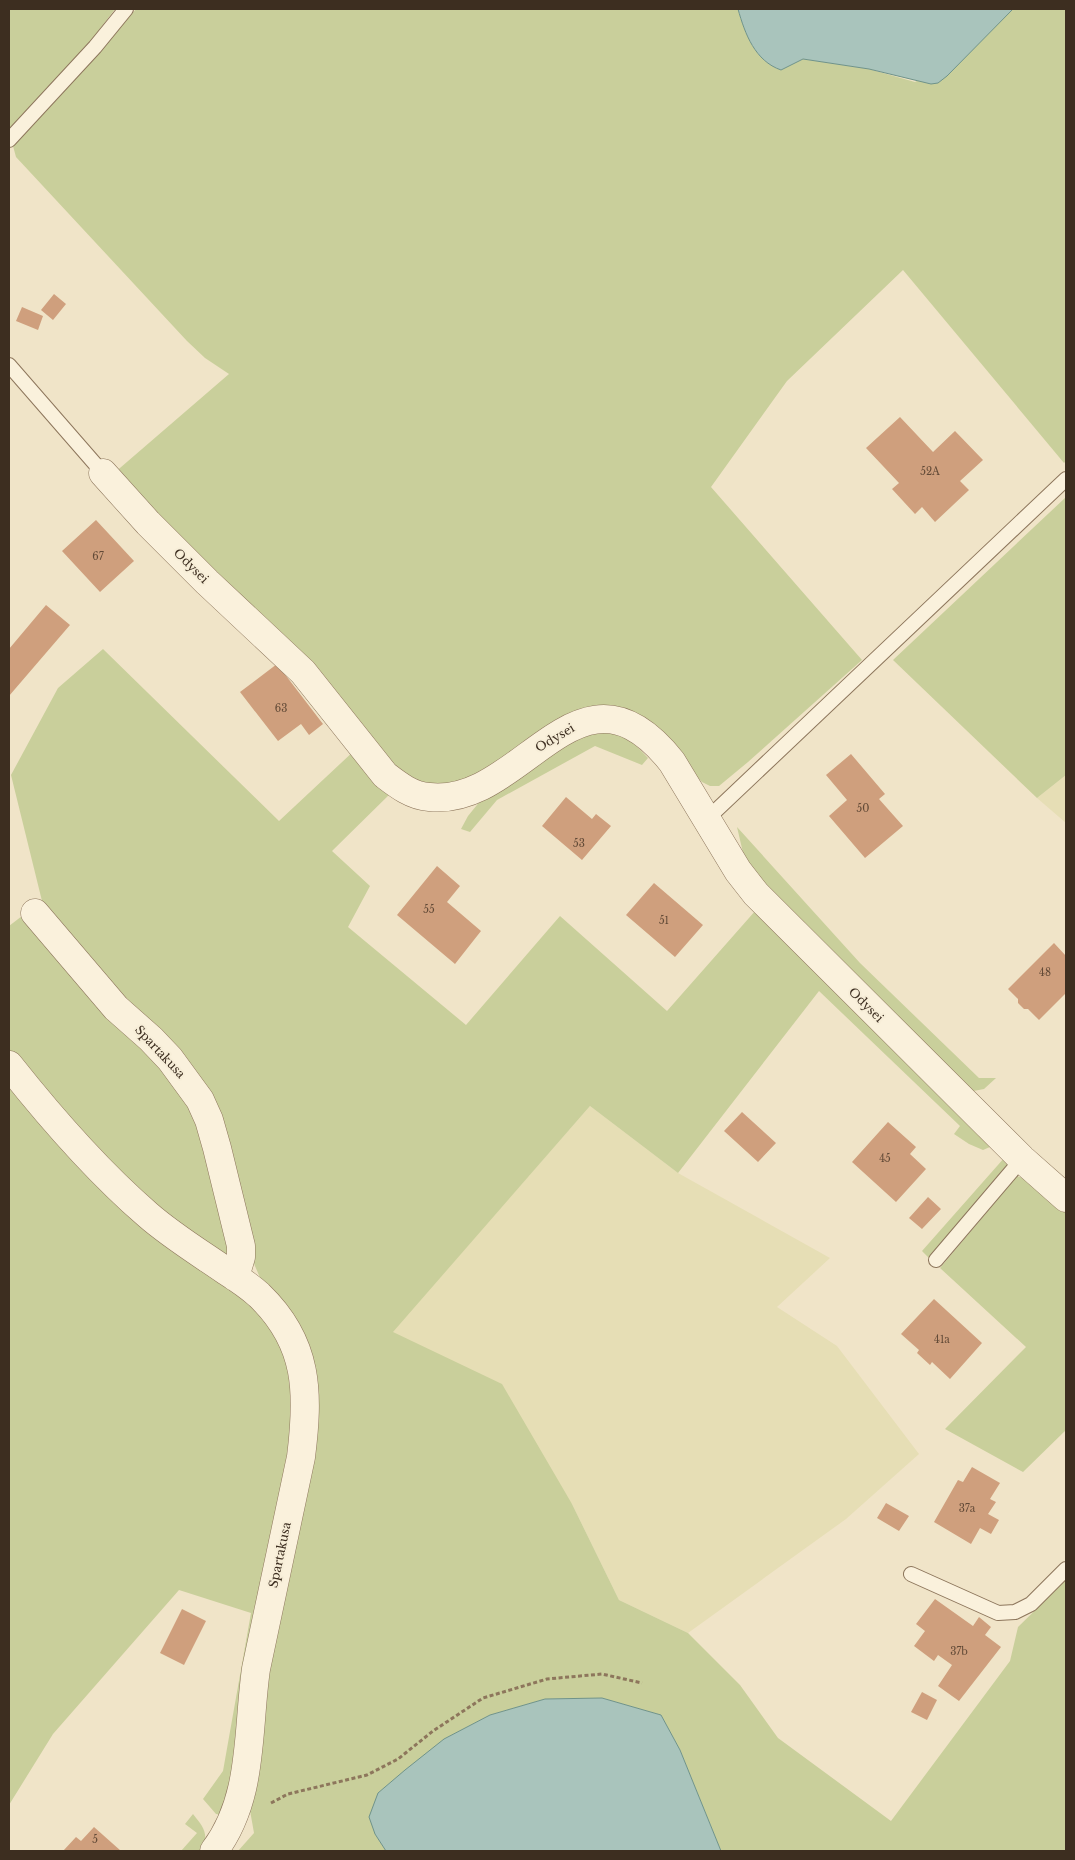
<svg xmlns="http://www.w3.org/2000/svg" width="1075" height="1860" font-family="'Libre Baskerville',serif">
	<rect width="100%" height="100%" fill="#f0e4c8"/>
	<path fill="#e6deb5" d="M1066,775v48l-29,-25z
		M590,1106l88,67 152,85 -53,49 60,39 82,108 -73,65 -158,114 -69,-33 -47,-96 -180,-172z"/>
	<path fill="#c9cf9b" d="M9,9h106l-25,33 -81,91z
		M136,9h602c7,25 17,52 43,61l22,-11 66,10 46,13 58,-34 40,-39h53v452l-2,2 -161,-193 -116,111 -76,106 151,173 -114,102 -29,24h-9l-8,-4 -68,-67 -194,73 -38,-11 -289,-303 116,-100 -24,-16 -18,-17 -171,-184 -3,-11 86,-94z
		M1066,497v278l-29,23 -144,-138z
		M103,649l176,172 77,-72 38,41 -62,61 38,35 -22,41 118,98 94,-109 107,95 89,-101 236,231 -2,6 -7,3 -14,-6 -15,-10 6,-8 -141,-135 -141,182 -88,-67 -197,226 109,52 70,120 47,96 69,33 52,52 38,53 113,83 119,-160 8,-34 48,-47v271h-345l-41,-101 -19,-35 -59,-17 -57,1 -55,16 -46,24 -66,54 -3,41 11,17h-148l16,-18 -6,-34 64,-400 -60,-140 -28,-112 -187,-242 5,-4 -31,-126 47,-87z
		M593,730l30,2 25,26 -6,7 -47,-19 -98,54 -27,32 -9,-3 7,-13 13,-16 17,-13z
		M737,827l123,136 119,115h17l-12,11 -16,3 -175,-172 -49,-63z
		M26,913l169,192 36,142 -6,8 -72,-44 -144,-157v-128z
		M9,1076l266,247 24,75 -56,340 -21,77 -6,-1 -13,-15 20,-28 28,-158 -72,-23 -126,144 -44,71z
		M1005,1157l5,4 -81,97 -7,-7z
		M1017,1176l12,4 37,29v221l-43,42 -78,-43 81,-82 -86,-79z
		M193,1814c11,14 16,19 9,37h-21l16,-18 -12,-9z"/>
	<path fill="#a9c4bc" stroke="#6f938a" d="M738,9h275l-66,67 -9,7 -7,1 -62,-15 -66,-10 -22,11c-26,-9 -36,-36 -43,-61z
		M602,1698l59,17 19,35 41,101h-335l-11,-17 -6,-17 9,-24 27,-23 39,-31 46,-24 55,-16z"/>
	<path fill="#cf9f7d" d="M54,294l12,10 -13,16 -12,-10z
		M22,307l21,9 -5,14 -22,-9z
		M900,417l33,35 22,-21 28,29 -23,21 9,9 -34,32 -13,-15 -7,7 -23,-25 7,-6 -33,-35z
		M96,520l38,41 -34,31 -38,-41z
		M46,605l24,20 -61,71v-47z
		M277,664l46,60 -14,11 -8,-11 -23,17 -38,-49z
		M851,754l34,40 -6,5 24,27 -38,32 -36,-42 18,-16 -21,-25z
		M566,797l26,22 4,-5 15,12 -29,34 -40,-34z
		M437,866l23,20 -13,16 34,29 -26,33 -58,-49z
		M654,883l49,42 -28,32 -49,-42z
		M1054,943l12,13v37l-27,27 -11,-11h-4l-6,-6v-4l-10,-10z
		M742,1112l34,31 -18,19 -34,-31z
		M888,1122l28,25 -6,7 16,15 -30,33 -44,-40z
		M928,1197l13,12 -19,20 -13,-11z
		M934,1299l48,44 -32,36 -18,-17 -2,3 -13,-12 2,-3 -18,-16z
		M972,1467l28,16 -10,16 6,3 -8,12 11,6 -8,14 -11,-6 -9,16 -37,-22 24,-42 5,2z
		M886,1503l23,13 -10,15 -22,-13z
		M935,1599l38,27 6,-9 12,10 -6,8 16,12 -42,54 -21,-15 14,-21 -14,-10 -4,6 -20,-15 11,-15 -9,-7z
		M182,1609l24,12 -22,44 -24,-12z
		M922,1692l15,8 -10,20 -16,-8z
		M94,1827l27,24h-58l13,-14 5,4z"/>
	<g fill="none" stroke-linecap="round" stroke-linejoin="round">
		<g stroke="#8d765c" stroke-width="16">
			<path id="lane" d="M9,140l86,-93 31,-38
				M9,365l94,108
				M706,820l360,-341
				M936,1260l86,-101
				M911,1574l87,39 17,-1 16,-8 35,-35"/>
		</g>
		<g stroke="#8d765c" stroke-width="29">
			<path id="street" d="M103,473l45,50 59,59 96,90 82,103c13,10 27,21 44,22 94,11 150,-153 243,-35l66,109 18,23 266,265 44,39
				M35,913l81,95 35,31 19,20 30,41 9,20 8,28 24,98v11l-6,20
				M9,1065c42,53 88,106 139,150 24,21 52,38 78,56 11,7 23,15 33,24 50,48 50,98 42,162l-45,212c-9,63 -2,129 -42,182"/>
		</g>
		<path stroke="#8d765c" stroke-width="3" stroke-dasharray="4 2.5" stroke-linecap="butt" d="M271,1803l17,-9 79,-19 31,-16 35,-28 50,-33 64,-19 55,-5 40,9"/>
		<use href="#lane" stroke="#faf1dc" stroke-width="14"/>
		<use href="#street" stroke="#faf1dc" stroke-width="28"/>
	</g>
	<g text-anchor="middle" stroke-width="4" stroke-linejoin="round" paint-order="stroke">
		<g font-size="10" fill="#624a37">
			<text x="930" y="475">52A</text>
			<text x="98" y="560">67</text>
			<text x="281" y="712">63</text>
			<text x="863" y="812">50</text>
			<text x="579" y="847">53</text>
			<text x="429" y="913">55</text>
			<text x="664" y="924">51</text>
			<text x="1045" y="976">48</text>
			<text x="885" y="1162">45</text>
			<text x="942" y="1343">41a</text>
			<text x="967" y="1512">37a</text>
			<text x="959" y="1655">37b</text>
			<text x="95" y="1843">5</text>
		</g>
		<g font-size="12" fill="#3d2e20" stroke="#f7eed8">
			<text transform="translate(191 566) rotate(45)" y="4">Odysei</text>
			<text transform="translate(555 738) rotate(-31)" y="4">Odysei</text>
			<text transform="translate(866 1005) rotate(45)" y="4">Odysei</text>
			<text transform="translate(160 1052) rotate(47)" y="4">Spartakusa</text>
			<text transform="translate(280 1555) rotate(-78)" y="4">Spartakusa</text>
		</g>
	</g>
	<rect width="1075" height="1860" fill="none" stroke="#3d2e20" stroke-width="20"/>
</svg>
